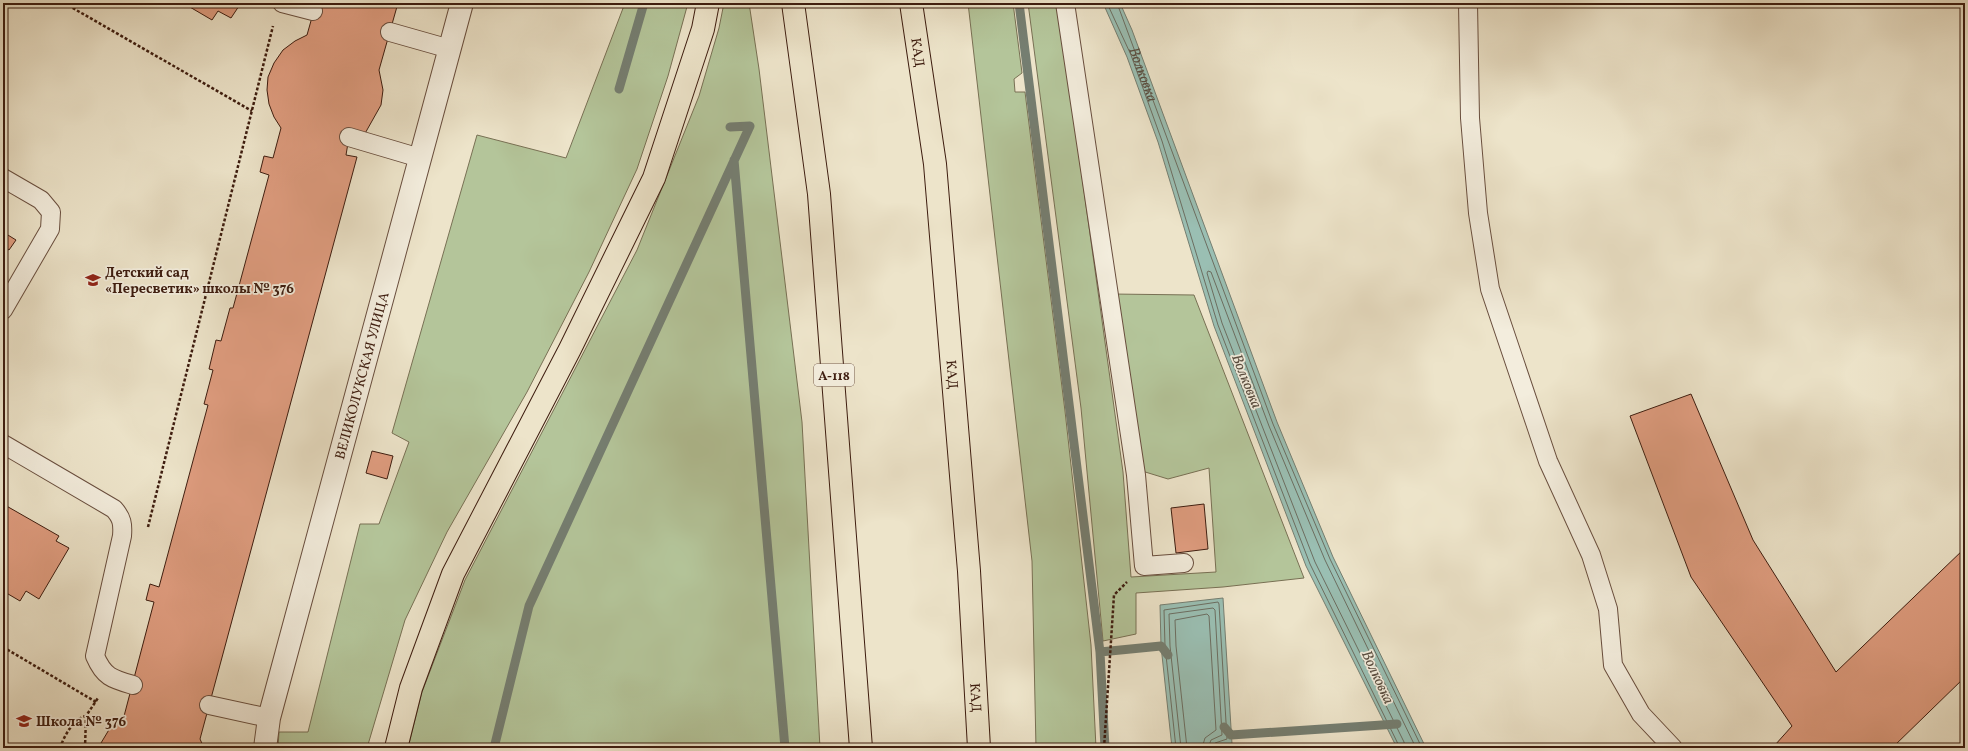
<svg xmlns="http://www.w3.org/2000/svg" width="1968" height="751" font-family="Vollkorn,serif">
	<rect width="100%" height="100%" fill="#ede4ca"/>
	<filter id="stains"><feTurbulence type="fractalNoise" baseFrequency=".005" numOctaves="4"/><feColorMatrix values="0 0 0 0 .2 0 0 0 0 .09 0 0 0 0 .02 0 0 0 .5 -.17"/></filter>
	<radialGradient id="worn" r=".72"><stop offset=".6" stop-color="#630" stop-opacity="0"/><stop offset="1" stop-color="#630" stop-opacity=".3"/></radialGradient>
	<path fill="#b4c59a" stroke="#787054" d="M625,3h63l-20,73 -31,93 -48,103 -62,120 -80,140 -42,88 -38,128h-89l1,-16h29l52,-208h19l30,-82 -17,-9 85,-298 89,23z
		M724,3h25l10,66 43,353 18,326h-412l14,-56 43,-112 172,-330 62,-154 20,-68z
		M968,3h45l9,70 -8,6 1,13h10l40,319 26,234 5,103h-60l-4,-187z
		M1028,3h30l65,469 8,105 85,-5 -7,-104 -41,11 -26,-8 -30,-177 82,1 110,283 -81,9 -87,6v41l-33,7 -22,-233z"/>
	<path fill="#9abfb3" stroke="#757e71" d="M1103,3h17l12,27 145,392 56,135 93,191h-29l-91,-182 -92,-240 -56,-184 -31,-85z
		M1223,598l9,146 -30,4h-30l-11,-102 -1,-41z"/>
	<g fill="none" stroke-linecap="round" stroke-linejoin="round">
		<g stroke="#6c6e61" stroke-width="1">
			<path d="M1107,3l24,52 31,86 56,184 92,239 90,184"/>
			<path id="s1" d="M1117,3l156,421 57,135 92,189"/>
			<path d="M1176,748l-11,-102 -1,-36 54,-8 1,2 8,135 -12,4 -2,5"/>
			<path d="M1181,748l-11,-102 -1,-32 44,-6 2,2 7,125 -11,5 -3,8"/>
			<path d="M1187,748l-11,-102 -1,-26 32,-6 2,2 7,114 -11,8 -3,10"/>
			<path d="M1405,748l-1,-6 -89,-180 -93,-239 -15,-50 1,-2 3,1 58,154 56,134 91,188"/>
		</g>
		<path stroke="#757e71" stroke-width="9" d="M1019,3l81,649 5,96
			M619,89l25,-86
			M734,160l51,588
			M1100,652l61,-6 7,9
			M1224,727l7,8 166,-11
			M494,748l35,-142 221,-480 -20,1"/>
	</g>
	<path fill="#e09d80" stroke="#3d1c0f" d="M183,3h58l-10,15 -13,-7 -6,9z
		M316,3h82l-19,67 4,20 -2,15 -18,32h-14l-3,18 11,2 -157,582 4,9h-106l12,-20 13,-8 31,-118 -8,-2 4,-16 9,3 49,-182 -4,-1 9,-34 -4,-1 7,-29 5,1 9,-33h3l36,-133 -9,-3 4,-16 9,2 8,-30 -7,-11 -5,-13 -2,-14 1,-13 6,-14 9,-13 12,-9 12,-6z
		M3,232l13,8 -7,10 -6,-4z
		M1691,394l62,146 83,132 129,-124v129l-73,71h-115l-2,-3 17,-19 -101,-149 -61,-161z
		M372,451l21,5 -6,23 -21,-6z
		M3,504l56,32 -3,5 13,7 -30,51 -13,-8 -6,10 -17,-10z
		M1204,504l4,45 -32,4 -5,-45z"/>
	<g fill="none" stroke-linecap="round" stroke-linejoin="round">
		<g stroke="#694e3e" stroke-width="20">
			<path id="service" d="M282,3l31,8
				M1065,3l71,472 8,91 40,-3
				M1468,3l2,115 8,95 12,76 58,172 43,94 17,54 5,56 28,49 32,34
				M390,32l60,17
				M349,137l71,21
				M3,178l38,22 10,12 -1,17 -47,81
				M3,444l111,65c8,9 9,15 8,27l-27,120c9,21 17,23 38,29
				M209,705l60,13"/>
		</g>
		<g stroke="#694e3e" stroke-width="24">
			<g id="minor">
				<path id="s2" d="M265,748l4,-30 193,-715"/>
			</g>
		</g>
		<g stroke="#3d1c0f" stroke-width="24">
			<g id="motorway">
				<path d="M793,3l26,191 42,554"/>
				<path id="s3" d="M911,3l24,161 34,407 10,177"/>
				<path d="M396,748l15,-60 42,-114 117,-225 84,-171 49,-149 5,-26"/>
			</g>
		</g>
		<path stroke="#3d1c0f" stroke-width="2.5" stroke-dasharray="3 2" stroke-linecap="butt" d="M64,3l188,108
			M148,527l125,-501
			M3,647l93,55
			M60,748c4,-12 14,-30 26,-32
			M85,748l1,-32 12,-18
			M1104,748l10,-153 13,-13"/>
		<use href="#service" stroke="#f3eddd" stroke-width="18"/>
		<use href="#minor" stroke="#f3eddd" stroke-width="22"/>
		<use href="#motorway" stroke="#ede4ca" stroke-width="22"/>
	</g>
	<defs>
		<g id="school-bare" transform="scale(1.2)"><path d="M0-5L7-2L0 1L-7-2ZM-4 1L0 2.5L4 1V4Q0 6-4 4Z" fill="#8f2418" stroke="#f3eddd" stroke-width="2.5" paint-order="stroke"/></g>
	</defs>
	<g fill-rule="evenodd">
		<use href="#school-bare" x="93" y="280"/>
		<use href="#school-bare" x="24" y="721"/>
	</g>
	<g text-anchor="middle" stroke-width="3.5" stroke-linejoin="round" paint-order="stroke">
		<rect fill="#f3eddd" stroke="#745b4d" stroke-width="1" x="814" y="364" width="40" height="22" rx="3"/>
		<g font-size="13" font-weight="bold" fill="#3d1c0f">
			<text x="834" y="380">А-118</text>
		</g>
		<g font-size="14" fill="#3d1c0f" stroke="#f3eddd">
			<text dy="5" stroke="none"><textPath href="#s3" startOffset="50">КАД</textPath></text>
			<text dy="5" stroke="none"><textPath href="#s2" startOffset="385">ВЕЛИКОЛУКСКАЯ УЛИЦА</textPath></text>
			<text dy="5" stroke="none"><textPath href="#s3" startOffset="374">КАД</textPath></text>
			<text dy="5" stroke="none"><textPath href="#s3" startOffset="698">КАД</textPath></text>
		</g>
		<g font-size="14" font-weight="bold" fill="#3d1c0f" stroke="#f3eddd" text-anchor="start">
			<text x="105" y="277">Детский сад<tspan x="105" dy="16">«Пересветик» школы № 376</tspan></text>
			<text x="36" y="726">Школа № 376</text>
		</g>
		<g font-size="15" font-style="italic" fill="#594d40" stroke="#f3eddd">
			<text dy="5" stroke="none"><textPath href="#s1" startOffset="76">Волковка</textPath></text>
			<text transform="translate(1247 381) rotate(68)" y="5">Волковка</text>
			<text transform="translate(1378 677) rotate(65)" y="5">Волковка</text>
		</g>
	</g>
	<rect width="1968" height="751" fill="none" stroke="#ede4ca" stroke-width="16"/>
	<rect x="4" y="4" width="1960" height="743" fill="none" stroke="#3d1c0f" stroke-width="2"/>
	<rect x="8" y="8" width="1952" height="735" fill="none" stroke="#3d1c0f"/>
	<rect width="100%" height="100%" filter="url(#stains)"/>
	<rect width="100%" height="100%" fill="url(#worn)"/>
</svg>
